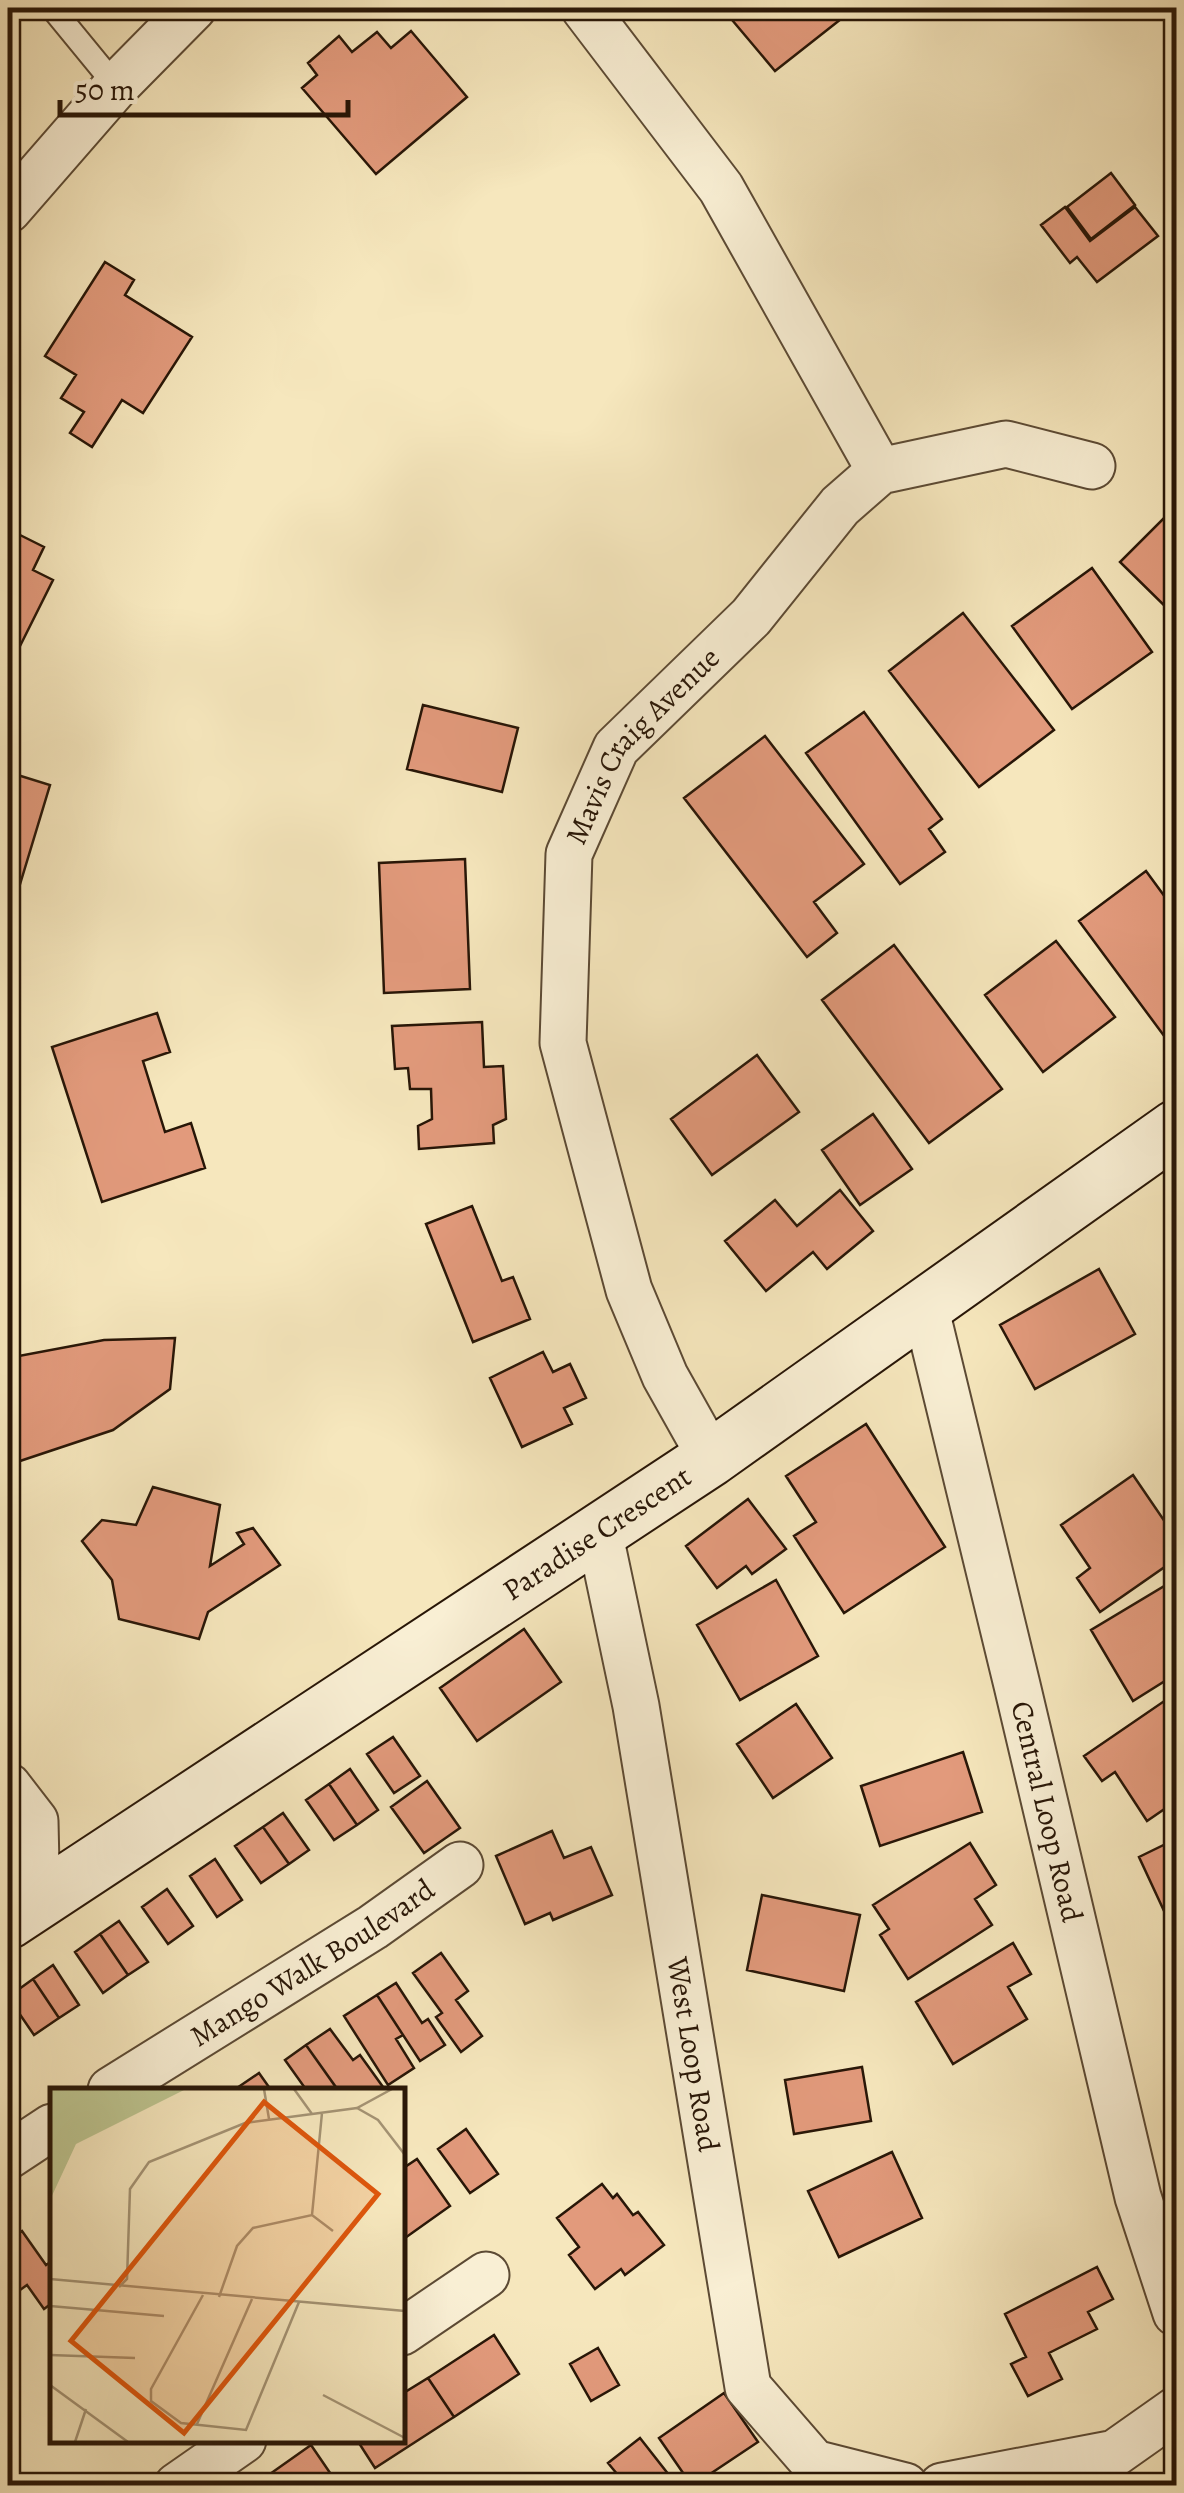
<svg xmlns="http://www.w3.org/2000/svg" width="1184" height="2493" font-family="Alegreya,serif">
	<rect width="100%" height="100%" fill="#f6e7bd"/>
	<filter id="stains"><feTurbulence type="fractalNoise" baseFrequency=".002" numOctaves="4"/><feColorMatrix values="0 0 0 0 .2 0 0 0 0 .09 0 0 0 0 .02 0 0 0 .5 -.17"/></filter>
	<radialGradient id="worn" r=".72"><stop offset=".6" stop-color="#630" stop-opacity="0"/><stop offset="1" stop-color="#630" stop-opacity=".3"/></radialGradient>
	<path fill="#e29a7c" stroke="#281607" stroke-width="2.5" d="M722,8h133l-80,63z
		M411,31l56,66 -91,77 -74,-86 15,-13 -9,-12 31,-27 13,16 25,-20 14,16z
		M1111,173l24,32 -44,34 -24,-32z
		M1065,207l25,34 45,-34 23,29 -61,46 -20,-25 -7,6 -29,-38z
		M105,262l29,18 -9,15 67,42 -49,76 -21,-13 -30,47 -22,-14 14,-21 -23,-14 15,-23 -31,-19z
		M1172,510l4,4v103l-56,-55z
		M8,529l36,18 -11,23 20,10 -45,90z
		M1092,568l60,84 -80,57 -60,-83z
		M963,613l91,117 -75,57 -90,-116z
		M423,705l95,23 -16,64 -95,-23z
		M864,712l78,107 -13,10 16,23 -45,32 -94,-131z
		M765,736l99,128 -50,38 23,31 -30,24 -123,-159z
		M8,772l42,13 -42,139z
		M465,859l5,130 -86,4 -5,-130z
		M1146,871l30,41v140l-97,-131z
		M1056,941l59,76 -72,55 -58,-77z
		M894,945l108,144 -73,54 -107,-143z
		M157,1013l13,39 -27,9 22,71 26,-9 14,45 -103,34 -50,-155z
		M482,1022l2,45 19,-1 3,53 -13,6 1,18 -75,6 -1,-23 14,-7 -1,-30h-21l-2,-21 -13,1 -3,-43z
		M757,1055l42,57 -87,63 -41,-56z
		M873,1114l39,55 -52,36 -38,-55z
		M840,1190l33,41 -46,38 -14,-17 -47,39 -41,-50 50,-41 22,26z
		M472,1206l30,75 11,-4 17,42 -57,23 -47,-118z
		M1099,1269l36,65 -100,55 -35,-64z
		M175,1338l-5,51 -57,41 -93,31 -12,-12v-91l96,-18z
		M543,1352l10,20 17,-8 16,34 -22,10 8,16 -50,23 -32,-69z
		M866,1424l79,123 -101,66 -50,-77 22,-14 -30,-46z
		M1133,1475l43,63v21l-76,53 -23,-34 13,-10 -29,-43z
		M153,1487l67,18 -10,61 34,-22 -7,-11 16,-5 27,37 -72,47 -9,27 -80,-20 -7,-39 -30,-39 20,-21 34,5z
		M748,1499l38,50 -34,25 -6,-8 -29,22 -31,-42z
		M1176,1579v95l-43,27 -42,-71z
		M776,1580l42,76 -78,44 -43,-75z
		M524,1629l37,53 -84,59 -37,-53z
		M1176,1693v108l-29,20 -32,-49 -13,9 -18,-25z
		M796,1704l36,54 -59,40 -36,-54z
		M393,1737l27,39 -26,17 -27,-39z
		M963,1752l19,60 -102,34 -19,-60z
		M350,1769l28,41 -21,15 -28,-41z
		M427,1781l33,47 -36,25 -33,-46z
		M329,1784l28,41 -23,15 -28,-40z
		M283,1813l26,37 -20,14 -26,-37z
		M263,1827l26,37 -28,19 -26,-37z
		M552,1831l12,27 27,-11 21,48 -59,25 -3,-7 -25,11 -29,-68z
		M1176,1839v84l-5,3 -32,-69z
		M970,1843l26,42 -21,14 17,26 -84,54 -28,-44 9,-6 -16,-24z
		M215,1859l27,41 -25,17 -27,-41z
		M167,1889l26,37 -25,18 -26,-37z
		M762,1895l98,20 -16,76 -97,-21z
		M119,1921l29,41 -20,13 -28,-41z
		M100,1934l28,41 -25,18 -28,-41z
		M1013,1943l18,31 -23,13 19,32 -74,45 -37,-62z
		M441,1953l27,38 -12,9 26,36 -21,16 -25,-35 6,-4 -29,-40z
		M53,1965l26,40 -20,13 -26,-39z
		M33,1979l26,39 -25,17 -26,-38z
		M396,1983l26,40 6,-4 17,26 -25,16 -43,-66z
		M377,1995l26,40 -7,4 18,29 -26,17 -44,-69z
		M330,2029l23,31 7,-5 23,32 -5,3h-40l-32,-45z
		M306,2045l29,41 -6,4h-28l4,-2 -20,-28z
		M862,2067l9,54 -77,13 -9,-54z
		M259,2073l12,17h-37z
		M466,2129l32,45 -28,19 -32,-44z
		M892,2152l30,66 -83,39 -31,-66z
		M417,2159l33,47 -45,32 -3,-5v-64z
		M602,2184l11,14 4,-4 16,21 5,-3 26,33 -39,30 -4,-6 -26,20 -26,-34 10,-8 -22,-29z
		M22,2231l24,34 6,-4v42l-8,6 -17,-24 -7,5 -12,-18v-31z
		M1097,2267l16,32 -25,13 9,17 -48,24 13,26 -34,17 -17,-32 15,-7 -21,-43z
		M494,2335l25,39 -65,43 -26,-39z
		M598,2348l21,37 -28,16 -21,-37z
		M428,2378l26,39 -79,51 -18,-28h45v-46z
		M724,2393l34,49 -66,44 -33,-48z
		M640,2438l36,46 -1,2h-48l-19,-23z
		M311,2445l28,41h-86z"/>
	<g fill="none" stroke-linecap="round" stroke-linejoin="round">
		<g stroke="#5c4a34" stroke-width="26">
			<path id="lane" d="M52,8l64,78"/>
		</g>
		<g stroke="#5c4a34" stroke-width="49">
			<g id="street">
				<path d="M584,8l137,180 159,283"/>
				<path d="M8,210l108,-124 77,-78"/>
				<path id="s1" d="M925,1306l92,379 121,512 38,116"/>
				<path id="s2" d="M711,1458l-46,-82 -36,-86 -66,-247 6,-189 47,-106 135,-131 89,-111 40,-35 126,-27 86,22"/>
				<path id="s3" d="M599,1531l37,175 112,681 66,76 91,23"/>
				<path d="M8,1786l27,35 1,45 -9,43"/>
				<path id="s4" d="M111,2090l262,-163 87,-62"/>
				<path d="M8,2156l44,-29"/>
				<path d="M402,2332l84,-57"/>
				<path d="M177,2486l66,-46"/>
				<path d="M942,2486l173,-33 61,-43"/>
			</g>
		</g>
		<g stroke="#281607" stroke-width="59">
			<g id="secondary">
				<path id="s5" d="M8,1921l703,-463 465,-330"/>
			</g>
		</g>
		<use href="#lane" stroke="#f9efd4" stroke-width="22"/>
		<use href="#street" stroke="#f9efd4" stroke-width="45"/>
		<use href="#secondary" stroke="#f9efd4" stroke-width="55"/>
	</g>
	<g text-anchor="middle" stroke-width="9" stroke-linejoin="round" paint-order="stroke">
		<g font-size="30" fill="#281607" stroke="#f9efd4">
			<text dy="10" stroke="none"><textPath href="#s2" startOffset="765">Mavis Craig Avenue</textPath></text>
			<text dy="10" stroke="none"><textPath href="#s5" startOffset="705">Paradise Crescent</textPath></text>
			<text dy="10" stroke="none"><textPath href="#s1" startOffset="520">Central Loop Road</textPath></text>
			<text dy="10" stroke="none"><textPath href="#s4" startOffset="238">Mango Walk Boulevard</textPath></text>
			<text dy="10" stroke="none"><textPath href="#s3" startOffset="532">West Loop Road</textPath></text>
		</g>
	</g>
	<g transform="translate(50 2088)">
		<rect width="355" height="355" fill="#f6e7bd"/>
		<path d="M0,1h136l-110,55 -26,56z" fill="#bdc590"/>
		<path fill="none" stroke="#a49374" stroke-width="2.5" d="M214,1l5,30M244,1l18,25M307,20l21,12 27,35M262,127l10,-102M0,191l355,32M69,199l8,-8 3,-90 19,-27 96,-39 112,-15 35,-19M153,207l-52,94v12l30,22 65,7 53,-128M169,209l18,-51 16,-18 59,-13 21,16M0,218l114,10M0,267l85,3M0,297l78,57M273,307l82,43M147,336l55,-125M25,354l11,-33"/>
		<path fill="#de560c" fill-opacity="0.15" stroke="#de560c" stroke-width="5" d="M214,14l114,92 -194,239 -113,-92z"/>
		<rect width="355" height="355" fill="none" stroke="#281607" stroke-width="5"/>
	</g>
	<rect width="1184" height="2493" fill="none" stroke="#f6e7bd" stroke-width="40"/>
	<rect x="10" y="10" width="1164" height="2473" fill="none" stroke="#281607" stroke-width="5"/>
	<rect x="20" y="20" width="1144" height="2453" fill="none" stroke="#281607" stroke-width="2.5"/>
	<path d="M60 100v15h288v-15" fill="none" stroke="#281607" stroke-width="5"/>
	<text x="75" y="100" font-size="30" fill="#281607" stroke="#f9efd4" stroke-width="8" paint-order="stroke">50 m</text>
	<rect width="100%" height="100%" filter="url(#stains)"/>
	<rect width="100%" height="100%" fill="url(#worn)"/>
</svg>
